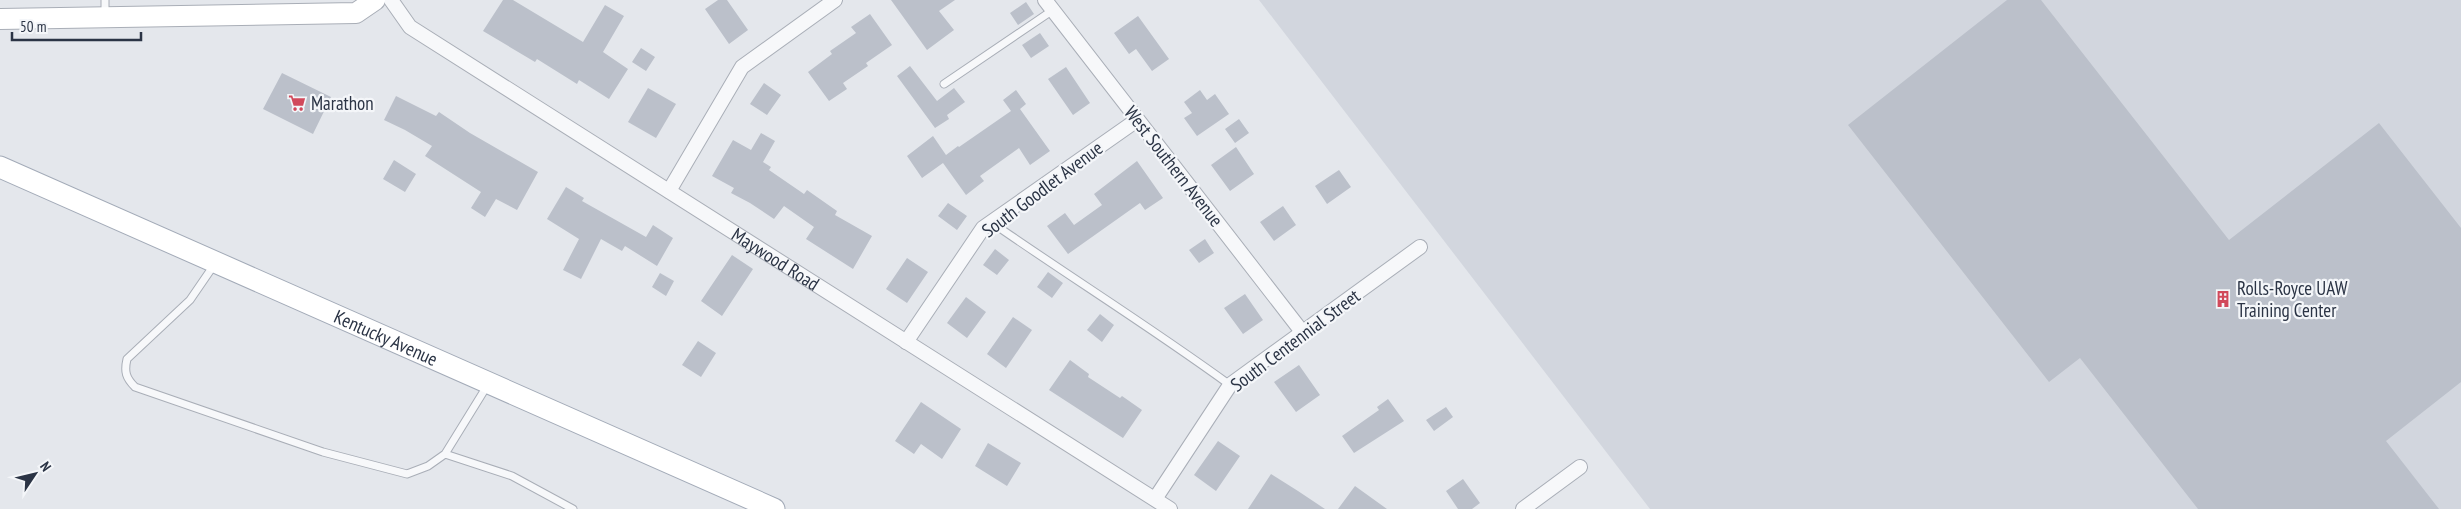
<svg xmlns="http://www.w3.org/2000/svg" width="2461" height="509" font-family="'PT Sans Narrow',sans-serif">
	<rect width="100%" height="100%" fill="#e4e7ec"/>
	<path fill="#d2d6de" d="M1259,0h1202v509h-811z"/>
	<path fill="#bbc0ca" d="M503,0h10l70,42 22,-37 19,11 -21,36 25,17 -19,30 -30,-19 -2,4 -40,-25 -2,3 -52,-31z
		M718,0h9l21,30 -19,14 -24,-35z
		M891,0h64l-16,11 15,19 -27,20z
		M2007,0h34l188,240 150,-117 82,105v154l-75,59 53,68h-241l-118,-151 -31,24 -201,-257z
		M1026,2l8,12 -16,11 -8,-12z
		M870,14l22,31 -26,18 2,3 -25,17 4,6 -18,12 -21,-29 24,-18 -2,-3 26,-18 -5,-6z
		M1138,16l31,43 -17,12 -16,-22 -7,5 -15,-21z
		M1040,33l9,13 -18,12 -9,-13z
		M641,48l14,9 -9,14 -14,-9z
		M910,66l27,35 17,-13 11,14 -18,13 2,4 -14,9 -38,-52z
		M1066,67l24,36 -17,12 -25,-36z
		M282,73l49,24 -18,37 -50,-25z
		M764,83l17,12 -14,20 -17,-11z
		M648,88l28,16 -20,34 -28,-16z
		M1016,90l10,14 -6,5 30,42 -20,14 -11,-17 -39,28 4,5 -18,14 -23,-32 -21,15 -15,-22 26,-20 13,19 12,-9 1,1 52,-36 -8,-11z
		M1200,90l7,10 8,-6 14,20 -32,22 -13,-18 8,-5 -8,-11z
		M396,96l40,20 3,-4 31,21 68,39 -21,38 -21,-11 -11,18 -14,-9 10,-16 -56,-36 7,-10 -27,-16 -21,-10z
		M1239,119l10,14 -14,10 -10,-14z
		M761,133l14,8 -12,21 8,5 -2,3 35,24 3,-4 30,21 -2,4 37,21 -19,33 -47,-30 8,-12 -30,-21 -10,13 -24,-16 -19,-10 3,-5 -22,-12 21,-36 18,10z
		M1236,147l18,27 -24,17 -19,-26z
		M394,160l22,14 -11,18 -22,-13z
		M1137,161l26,37 -18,12 -5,-7 -72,51 -21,-28 18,-13 9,12 28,-20 -8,-11z
		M1339,170l12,17 -24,17 -12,-18z
		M566,187l18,11 -2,3 64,36 7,-12 20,13 -16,28 -32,-20 -3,5 -21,-12 -20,40 -18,-9 16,-31 -32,-20z
		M948,203l19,13 -10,14 -19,-14z
		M1283,206l13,19 -22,16 -14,-19z
		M1205,239l9,14 -15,10 -10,-13z
		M995,249l14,11 -12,15 -14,-10z
		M732,255l21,14 -31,47 -21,-15z
		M907,258l21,14 -21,31 -21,-14z
		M1048,272l15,11 -11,15 -15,-11z
		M660,273l14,8 -8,15 -14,-9z
		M1245,294l18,26 -20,14 -19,-26z
		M966,297l20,15 -19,26 -20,-15z
		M1100,314l14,11 -12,17 -15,-12z
		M1013,317l19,13 -26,38 -19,-14z
		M698,341l18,12 -15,24 -19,-12z
		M1070,360l19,14 -1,3 32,21 2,-2 20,14 -19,28 -74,-48z
		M1299,365l21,30 -24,17 -22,-30z
		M1388,399l16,22 -50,32 -12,-17 37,-26 -2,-3z
		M921,402l40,27 -19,30 -21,-15 -7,10 -19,-13z
		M1446,407l7,10 -19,14 -8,-11z
		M1218,441l22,15 -24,35 -22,-16z
		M988,443l33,20 -14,23 -32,-20z
		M1271,474l27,17 27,18h-77z
		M1463,479l17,24 -8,6h-14l-12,-18z
		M1355,486l32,23h-49z"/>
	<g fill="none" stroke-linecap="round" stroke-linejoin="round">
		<g stroke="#a9aeb7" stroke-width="9">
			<path id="lane" d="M105,0v15
				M944,84l109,-74
				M991,222c79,55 161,106 239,163
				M214,265l-24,35 -63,59c-3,13 -1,19 8,28l188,65 84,22 21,-8 17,-12 42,-68
				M445,454l67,22 61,33"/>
		</g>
		<g stroke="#a9aeb7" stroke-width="16">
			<g id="street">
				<path id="s1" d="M391,0l19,27 760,482"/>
				<path d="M1045,0l258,333"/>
				<path d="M669,191l73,-124 93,-67"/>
				<path d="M906,342l77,-114 154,-108"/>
				<path d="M1155,499l75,-114 190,-138"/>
				<path d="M1523,509l57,-42"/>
			</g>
		</g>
		<g stroke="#a9aeb7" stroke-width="22">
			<path id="secondary" d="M0,19l356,-6 19,-13"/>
		</g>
		<g stroke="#a3abb8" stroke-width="23">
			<g id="primary">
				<path id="s2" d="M0,167l774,342"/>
			</g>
		</g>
		<use href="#lane" stroke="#f7f8fa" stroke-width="7"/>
		<use href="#street" stroke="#f7f8fa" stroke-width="14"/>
		<use href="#secondary" stroke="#fff" stroke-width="20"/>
		<use href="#primary" stroke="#fff" stroke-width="21"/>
	</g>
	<defs>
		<g id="supermarket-bare" transform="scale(1.35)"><path d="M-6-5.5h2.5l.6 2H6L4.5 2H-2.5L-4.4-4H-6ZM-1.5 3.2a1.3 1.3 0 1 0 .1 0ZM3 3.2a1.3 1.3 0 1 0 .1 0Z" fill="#d1495b" stroke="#f4f6f9" stroke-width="2.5" paint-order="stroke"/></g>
		<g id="building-bare" transform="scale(1.35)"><path d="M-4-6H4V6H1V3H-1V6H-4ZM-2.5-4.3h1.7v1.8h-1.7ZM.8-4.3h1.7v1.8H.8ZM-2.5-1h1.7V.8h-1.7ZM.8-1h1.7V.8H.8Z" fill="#d1495b" stroke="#f4f6f9" stroke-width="2.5" paint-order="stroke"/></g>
	</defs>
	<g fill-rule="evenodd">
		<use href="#supermarket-bare" x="297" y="103"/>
		<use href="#building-bare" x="2223" y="299"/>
	</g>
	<g text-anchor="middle" stroke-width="4.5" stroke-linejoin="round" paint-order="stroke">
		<g font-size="19" fill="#2b3445" stroke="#f4f6f9" text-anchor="start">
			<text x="311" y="110">Marathon</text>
			<text x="2237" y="295">Rolls-Royce UAW<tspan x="2237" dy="22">Training Center</tspan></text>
		</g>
		<g font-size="19" fill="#2b3445" stroke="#f4f6f9">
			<text transform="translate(1174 166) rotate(52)" y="7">West Southern Avenue</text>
			<text transform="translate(1042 189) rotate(-37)" y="7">South Goodlet Avenue</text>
			<text dy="7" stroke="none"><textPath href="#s1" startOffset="466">Maywood Road</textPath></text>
			<text dy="7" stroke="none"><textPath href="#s2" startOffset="422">Kentucky Avenue</textPath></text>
			<text transform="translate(1295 340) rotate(-37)" y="7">South Centennial Street</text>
		</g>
	</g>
	<g transform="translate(35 474) rotate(55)" stroke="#f4f6f9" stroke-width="4" paint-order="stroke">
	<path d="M0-4L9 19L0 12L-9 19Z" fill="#2b3445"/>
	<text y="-8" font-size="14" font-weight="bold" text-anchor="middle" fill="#2b3445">N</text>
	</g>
	<path d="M12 32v8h129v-8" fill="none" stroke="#2b3445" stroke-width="2.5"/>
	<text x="20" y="32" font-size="15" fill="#2b3445" stroke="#f4f6f9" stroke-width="4" paint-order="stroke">50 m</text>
</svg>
